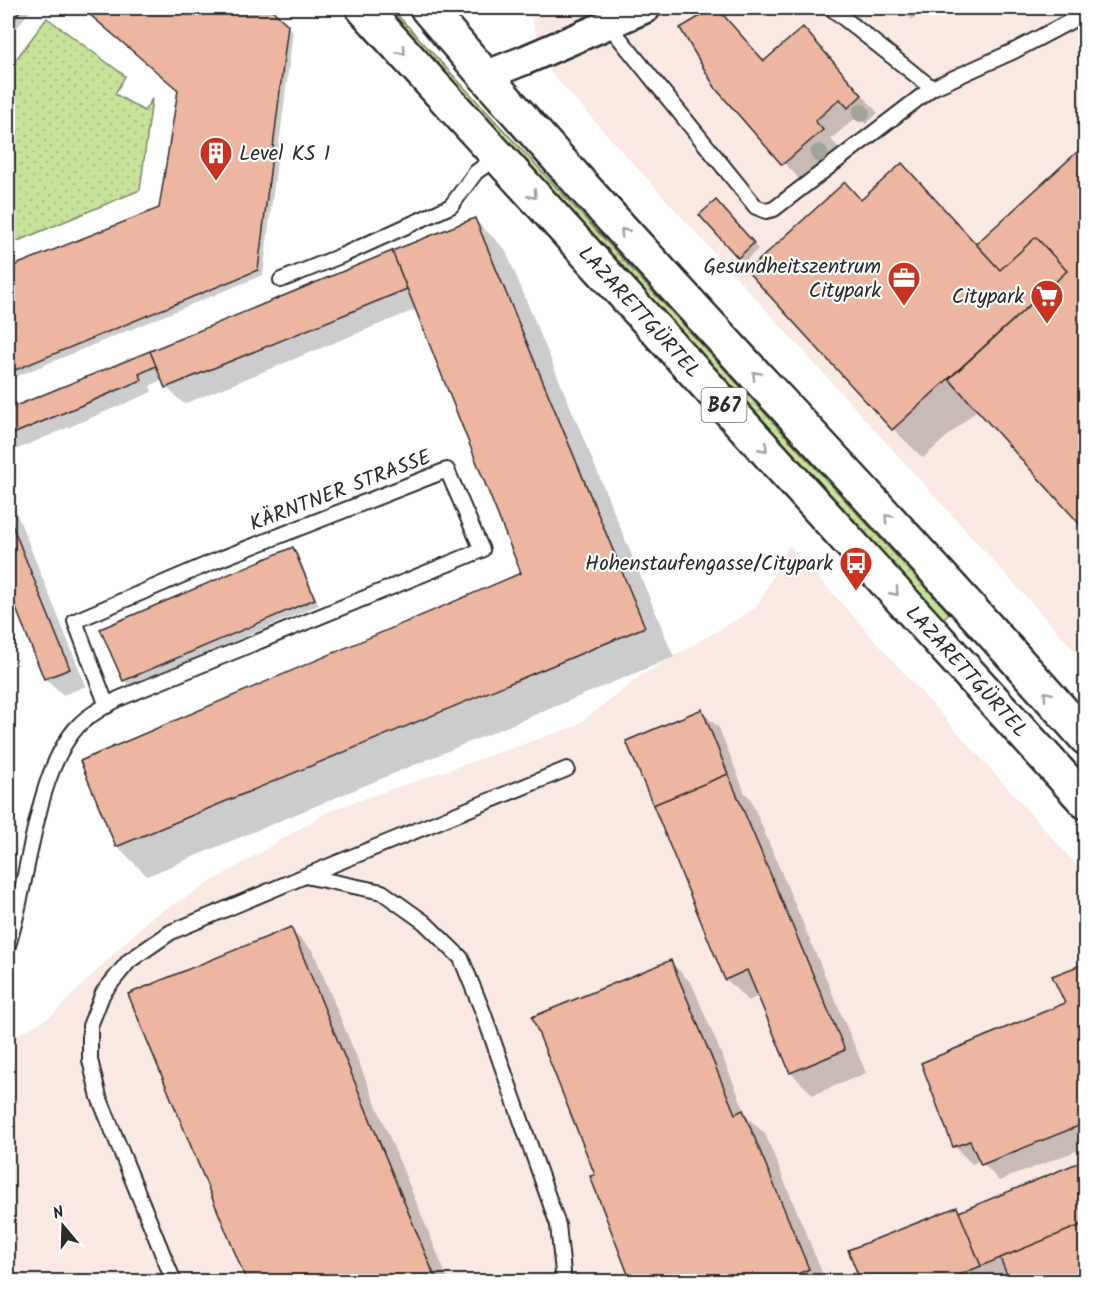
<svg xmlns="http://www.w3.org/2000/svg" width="1093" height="1289" font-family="Kalam,sans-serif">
	<defs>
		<pattern id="grass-dots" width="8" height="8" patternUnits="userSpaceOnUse" patternTransform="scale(1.5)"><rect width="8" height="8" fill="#c7e299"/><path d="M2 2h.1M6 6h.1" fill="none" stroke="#abc284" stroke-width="1.8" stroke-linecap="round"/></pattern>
	</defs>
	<rect width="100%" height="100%" fill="#fff"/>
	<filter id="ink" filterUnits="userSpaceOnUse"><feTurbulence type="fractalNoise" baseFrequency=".0167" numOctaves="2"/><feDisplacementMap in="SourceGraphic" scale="12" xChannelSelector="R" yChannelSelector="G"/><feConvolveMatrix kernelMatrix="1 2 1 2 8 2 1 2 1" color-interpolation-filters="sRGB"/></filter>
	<g filter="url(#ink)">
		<path fill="#fae9e3" d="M527,8h558v654l-534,-589z
			M789,545l296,329v407h-1077v-241l43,-24 98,-97 182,-109 245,-84 66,-51 114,-67z"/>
		<path fill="url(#grass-dots)" stroke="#798662" stroke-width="1.5" d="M381,8h10l558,605 -6,6 -208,-230z
			M47,18l78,58 -10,18 29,17 8,-12 -12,91 -132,55v-175z"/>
		<path fill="#0003" d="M8,8h24l-24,32z
			M83,8h185l25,24 -30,243 -255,105v-110l152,-61 19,-119z
			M716,8l49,54 55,-16 58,67 -12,11 -8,-8 -27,23 8,9 -38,33 -84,-93z
			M900,8h27l-15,12z
			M1086,146v383l-108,-120 -55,49 -30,-29 -144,-158 113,-70 40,-36 75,80z
			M721,208l37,41 -14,13 -5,-5z
			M475,220l30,29 169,408 -527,219 -30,-30 406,-272 -106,-265 -233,95 -18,-17 -3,-8 -13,7 2,6 -144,61v-42l141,-59 5,5 -2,-6z
			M8,492l78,194 -23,9 -18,-17 -37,-94z
			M292,549l6,5 21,51 -190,81 -5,-6z
			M701,711l18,17 26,65 5,5 116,275 -53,22 -22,-22 -32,-77 -11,5 -22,-22z
			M290,929l23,22 136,331h-200z
			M670,961l22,23 56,134 17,16 61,148h-193l-36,-106z
			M1086,964v183l-87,34 -19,-21 -8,4 -18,-18 113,-142z
			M1079,1164l7,6v112l-76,-4 -9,4h-139l94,-74 5,5z"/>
		<path fill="#edb6a1" stroke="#2b2b2b" stroke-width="1.5" d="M8,8h14l-14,19z
			M82,8h188l18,17 -30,245 -250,103v-105l151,-60 19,-118z
			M714,8h3l47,53 39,-34 59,68 -14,13 -8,-9 -25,22 8,9 -41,35 -66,-76 -36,-61z
			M1086,144v387l-137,-152 118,-108 -31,-34 -36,33 -24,-26z
			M902,163l98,107 36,-33 31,34 -175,159 -145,-159 98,-89 16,18z
			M716,200l38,43 -16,15 -39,-43z
			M475,218l170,409 -529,220 -36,-86 441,-188 -129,-322z
			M392,251l15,38 -242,99 -15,-37z
			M150,351l6,15 -17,8 3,6 -134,56v-27z
			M8,515l62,154 -26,10 -36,-91z
			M293,547l22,52 -192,82 -23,-52z
			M702,709l26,65 -75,31 -27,-64z
			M728,774l117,276 -55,23 -43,-103 -22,10 -72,-175z
			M291,927l146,355h-190l-119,-288z
			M671,960l64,154 8,-4 66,159 -29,13h-149l-41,-106 5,-1 -63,-158z
			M1086,963v160l-105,42 -11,-24 -17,6 -32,-84 144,-60 -13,-27z
			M1080,1162l6,14v47l-105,43 -22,-54z
			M957,1207l24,59 -39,16h-81l-13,-32z
			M1086,1223v59h-76l-10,-24z"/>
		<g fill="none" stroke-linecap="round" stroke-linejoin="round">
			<g stroke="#2b2b2b" stroke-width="18">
				<path id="lane" d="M831,8l101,80
					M608,24l148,183 10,4 8,-2 158,-121 82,-37 72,-38
					M281,280l62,-25 108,-49 25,-34 22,-15
					M305,876l262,-107
					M8,945c21,-62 26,-170 69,-218 11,-12 27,-20 41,-28l364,-149 -35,-80 -232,91 -140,60 32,85
					M174,1282l-75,-185 -9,-37v-34l13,-33 26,-32 42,-29 134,-56 77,16 42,30 37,36 22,54 75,213 6,57"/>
			</g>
			<g stroke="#2b2b2b" stroke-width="33">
				<path id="street" d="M484,76l41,-16 121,-52"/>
			</g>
			<g stroke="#2b2b2b" stroke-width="38">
				<g id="primary">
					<path id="s1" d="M363,8l723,794"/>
					<path d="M427,8c107,127 220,249 333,372 110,118 219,237 326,358"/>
				</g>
			</g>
			<use href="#lane" stroke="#fff" stroke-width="14"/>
			<use href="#street" stroke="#fff" stroke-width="28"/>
			<use href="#primary" stroke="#fff" stroke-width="33"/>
		</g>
		<g fill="#a0a499">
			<circle cx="861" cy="113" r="9"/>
			<circle cx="819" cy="153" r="9"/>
		</g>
		<defs><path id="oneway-chevron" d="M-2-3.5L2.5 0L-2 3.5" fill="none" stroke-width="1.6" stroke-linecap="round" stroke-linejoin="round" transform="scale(1.5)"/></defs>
		<g stroke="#a0a0a0">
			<use href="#oneway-chevron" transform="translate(402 51) rotate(48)"/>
			<use href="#oneway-chevron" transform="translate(533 195) rotate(48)"/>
			<use href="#oneway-chevron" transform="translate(624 232) rotate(-132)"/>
			<use href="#oneway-chevron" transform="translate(756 375) rotate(-133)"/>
			<use href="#oneway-chevron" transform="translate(764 448) rotate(48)"/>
			<use href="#oneway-chevron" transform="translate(888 518) rotate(-133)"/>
			<use href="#oneway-chevron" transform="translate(895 592) rotate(48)"/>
			<use href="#oneway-chevron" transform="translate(1047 695) rotate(-131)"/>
		</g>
	</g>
	<defs>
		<g id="building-pin" transform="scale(1.725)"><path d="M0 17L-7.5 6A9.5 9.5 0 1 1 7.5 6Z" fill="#c8321e" stroke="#fff"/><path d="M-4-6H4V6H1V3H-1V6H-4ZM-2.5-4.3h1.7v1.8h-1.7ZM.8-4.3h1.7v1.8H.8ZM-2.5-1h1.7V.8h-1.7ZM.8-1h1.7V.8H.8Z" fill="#fff"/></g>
		<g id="office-pin" transform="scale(1.725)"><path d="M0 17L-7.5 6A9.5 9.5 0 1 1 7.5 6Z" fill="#c8321e" stroke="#fff"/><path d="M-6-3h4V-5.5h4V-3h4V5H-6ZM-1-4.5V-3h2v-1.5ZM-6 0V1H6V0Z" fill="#fff"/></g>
		<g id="supermarket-pin" transform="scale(1.725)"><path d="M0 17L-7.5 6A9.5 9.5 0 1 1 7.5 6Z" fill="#c8321e" stroke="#fff"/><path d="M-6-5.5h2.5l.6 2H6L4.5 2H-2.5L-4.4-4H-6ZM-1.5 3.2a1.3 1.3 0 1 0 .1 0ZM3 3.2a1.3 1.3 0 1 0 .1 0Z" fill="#fff"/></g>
		<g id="bus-pin" transform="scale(1.725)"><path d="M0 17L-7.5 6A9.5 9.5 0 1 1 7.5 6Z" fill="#c8321e" stroke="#fff"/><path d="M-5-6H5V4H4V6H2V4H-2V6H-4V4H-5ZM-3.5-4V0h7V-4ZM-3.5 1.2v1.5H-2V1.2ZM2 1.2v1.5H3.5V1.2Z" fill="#fff"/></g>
	</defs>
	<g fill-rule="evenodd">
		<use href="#building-pin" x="216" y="153"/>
		<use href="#office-pin" x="904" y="278"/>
		<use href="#supermarket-pin" x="1047" y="296"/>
		<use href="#bus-pin" x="856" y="563"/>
	</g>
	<g text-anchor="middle" stroke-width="4.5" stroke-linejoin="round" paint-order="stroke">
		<rect fill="#fff" stroke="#6b6b6b" stroke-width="1.5" x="701.5" y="388" width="45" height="34" rx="4.5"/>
		<g font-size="20" font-weight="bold" fill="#2b2b2b">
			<text x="724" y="412">B67</text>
		</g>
		<g font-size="21" fill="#2b2b2b" stroke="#fff" text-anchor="end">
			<text x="239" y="160" text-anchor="start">Level KS 1</text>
			<text x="881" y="273">Gesundheitszentrum<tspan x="881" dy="24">Citypark</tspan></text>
			<text x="1024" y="303">Citypark</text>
			<text x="833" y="570">Hohenstaufengasse/Citypark</text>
		</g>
		<g font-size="21" fill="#2b2b2b" stroke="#fff">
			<text dy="7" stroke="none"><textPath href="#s1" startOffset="411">LAZARETTGÜRTEL</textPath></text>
			<text transform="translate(340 490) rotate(-21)" y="7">KÄRNTNER STRASSE</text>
			<text dy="7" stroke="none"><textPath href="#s1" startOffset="897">LAZARETTGÜRTEL</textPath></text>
		</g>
	</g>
	<rect width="1093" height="1289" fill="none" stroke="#fff" stroke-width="30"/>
	<rect x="15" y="15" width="1063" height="1259" fill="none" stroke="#2b2b2b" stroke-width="2" filter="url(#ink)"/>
	<g transform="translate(63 1226) rotate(341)" stroke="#ffffff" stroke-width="4.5" paint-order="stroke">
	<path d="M0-4.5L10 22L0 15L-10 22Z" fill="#2b2b2b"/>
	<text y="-9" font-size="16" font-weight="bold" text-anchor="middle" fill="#2b2b2b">N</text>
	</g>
</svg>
